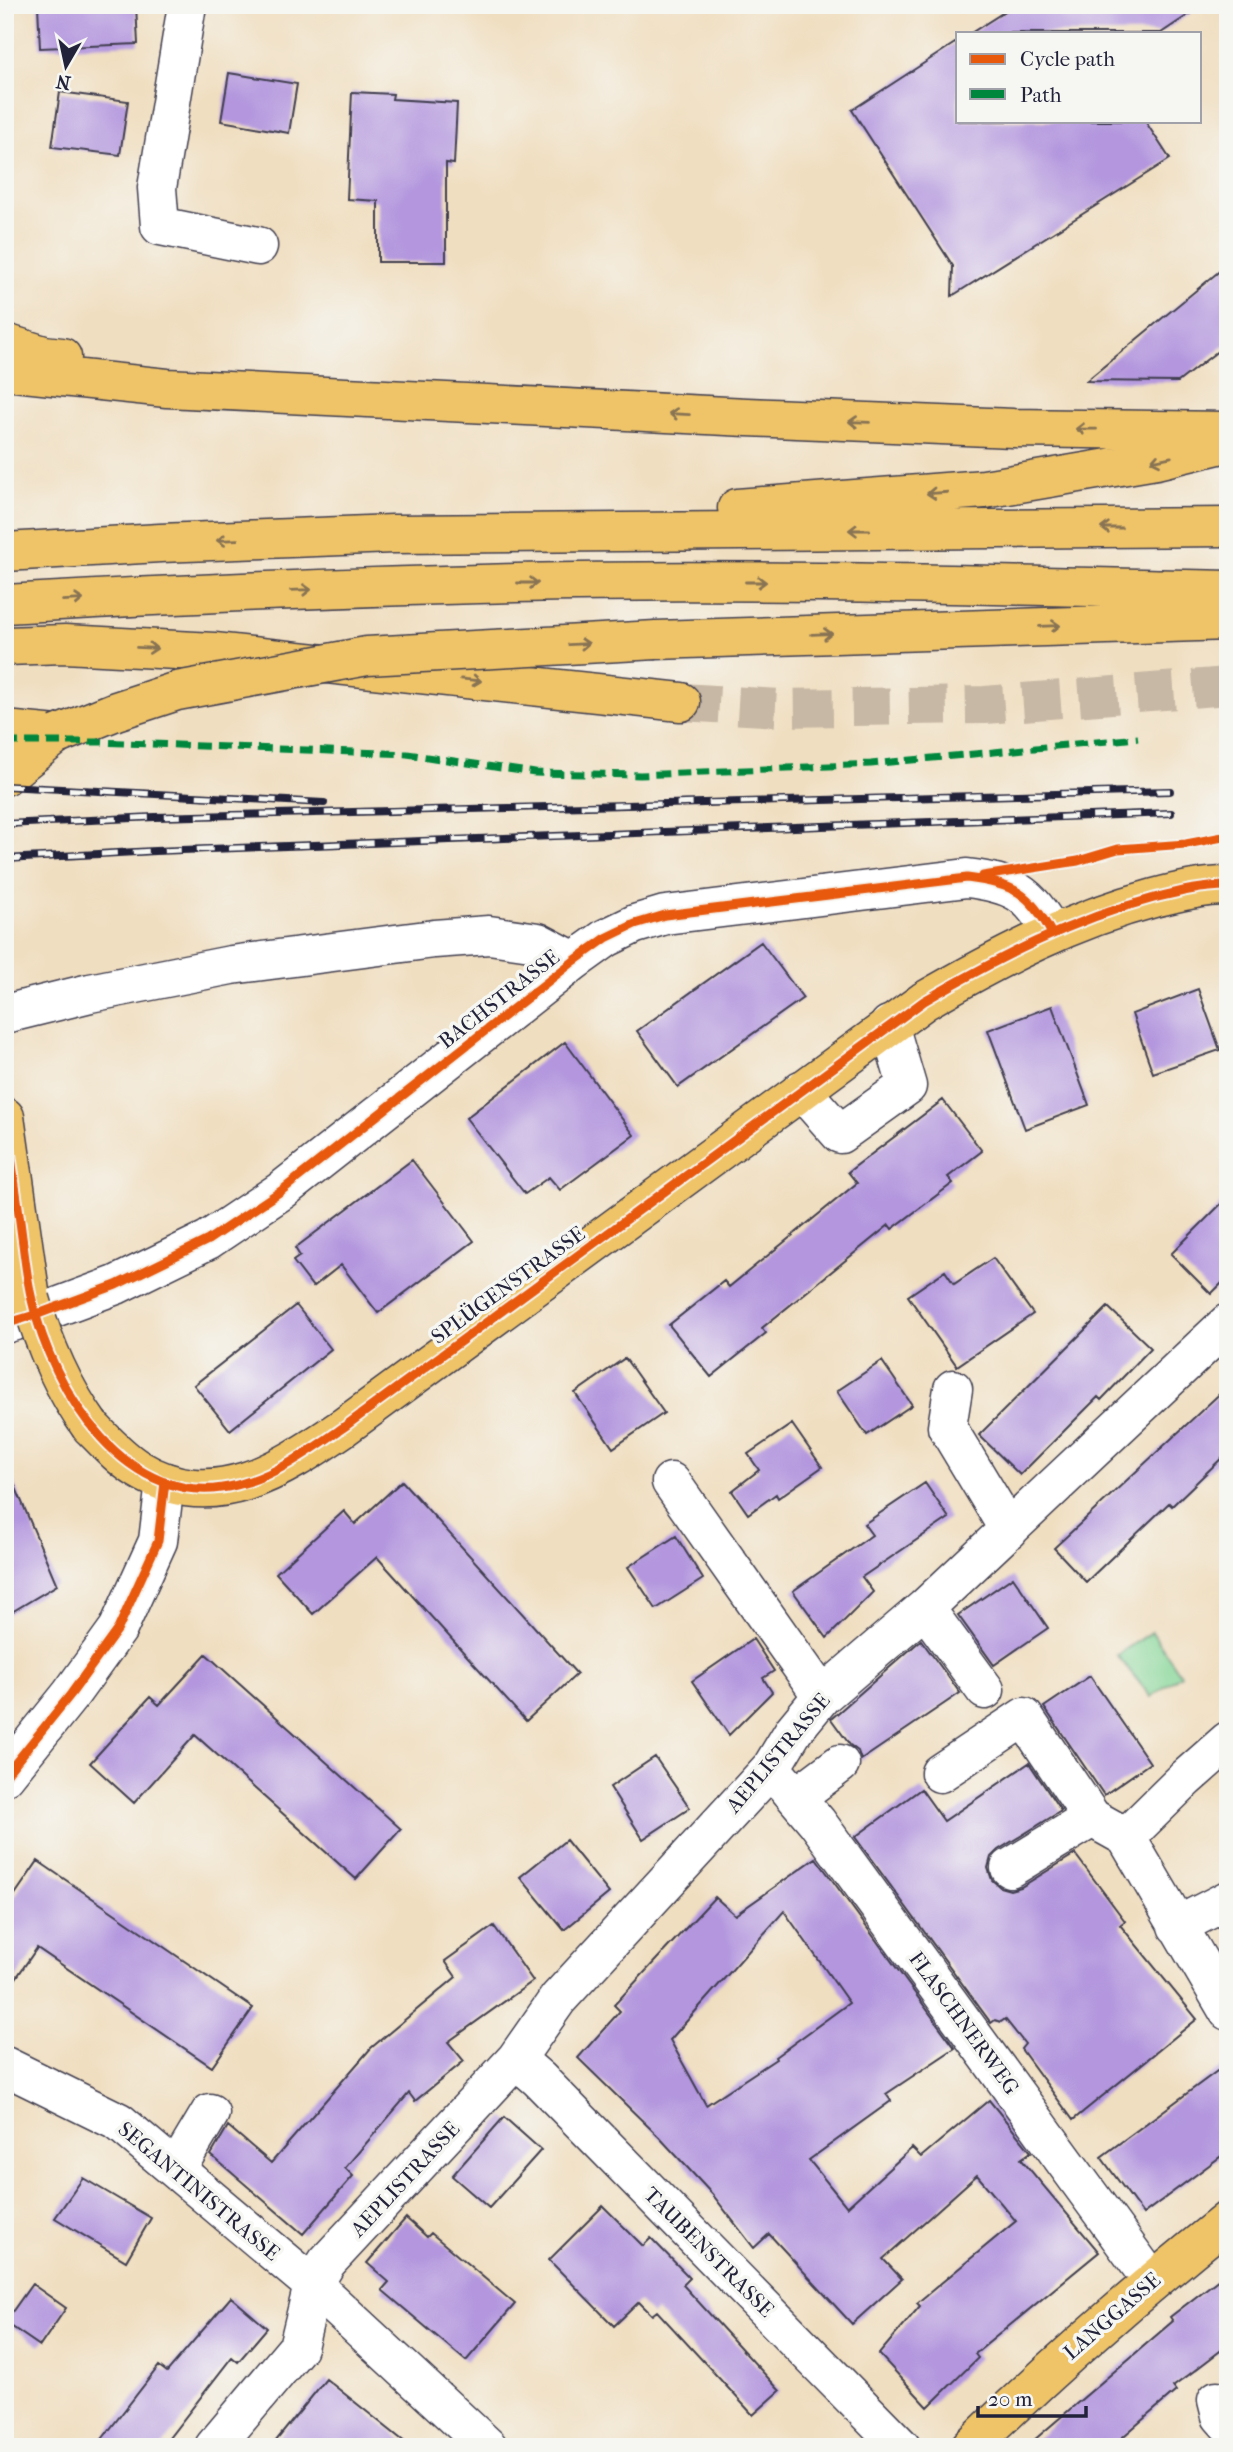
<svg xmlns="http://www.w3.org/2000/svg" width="1233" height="2452" font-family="'IM FELL French Canon',serif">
	<rect width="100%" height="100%" fill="#f6f6f2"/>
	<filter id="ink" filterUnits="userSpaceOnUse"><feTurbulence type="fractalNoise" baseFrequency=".0143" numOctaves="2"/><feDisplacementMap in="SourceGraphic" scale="14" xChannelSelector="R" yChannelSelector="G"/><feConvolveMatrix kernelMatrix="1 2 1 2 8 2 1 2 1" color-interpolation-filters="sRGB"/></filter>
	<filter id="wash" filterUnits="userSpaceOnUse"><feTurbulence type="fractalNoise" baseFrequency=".00686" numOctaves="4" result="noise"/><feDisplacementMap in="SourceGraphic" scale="28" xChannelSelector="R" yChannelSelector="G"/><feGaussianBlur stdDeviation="1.57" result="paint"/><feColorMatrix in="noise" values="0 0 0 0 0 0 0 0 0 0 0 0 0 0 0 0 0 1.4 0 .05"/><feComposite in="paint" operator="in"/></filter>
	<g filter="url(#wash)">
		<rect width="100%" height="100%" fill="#f0dec0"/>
		<path fill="#84d595" stroke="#537c68" stroke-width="2" d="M1152,1632l29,43 -30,22 -34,-42z"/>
		<g id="blocks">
			<path fill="#b396de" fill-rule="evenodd" d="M38,5h98l2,39 -98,4z
				M1015,5h188l-42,28h-190z
				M958,41v80h187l25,38 -218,137 1,-30 -101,-156z
				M229,73l68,11 -8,49 -68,-12z
				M60,92l68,9 -8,54 -68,-8z
				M352,92l41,2 -1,5 65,4 -3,61 -8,-1v99h-68v-61l-31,-2z
				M1228,264v79l-50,39 -92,-1z
				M761,942l42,56 -125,89 -41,-56z
				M1198,989l22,61 -67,23 -21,-59z
				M1052,1006l37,99 -64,24 -37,-99z
				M565,1042l69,93 -74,55 -11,-13 -24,17 -59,-76z
				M943,1100l39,51 -34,26 5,6 -61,46 -3,-4 -127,103 4,5 -55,44 -42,-52 55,-44 5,6 128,-104 -9,-11z
				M412,1160l62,81 -96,72 -37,-48 -28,22 -20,-26 7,-5 -5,-8z
				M1228,1197v80l-17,17 -40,-40z
				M993,1258l40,56 -76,52 -49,-70 37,-25 9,13z
				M296,1305l35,44 -101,81 -36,-45z
				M1108,1307l43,41 -50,52 -3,-3 -78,78 -41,-40z
				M625,1358l39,55 -51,35 -38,-55z
				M882,1361l30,44 -45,30 -30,-44z
				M1228,1386v66l-56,54 -3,-3 -83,79 -32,-34z
				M792,1424l30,43 -44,31 -2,-4 -28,20 -16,-23 27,-21 -11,-16z
				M5,1462l52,123 -52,31z
				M402,1481l175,193 -51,47 -149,-164 -64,57 -37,-41 68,-62 11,13z
				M925,1483l24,35 -87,59 11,15 -46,46 -34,-47 79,-56 -8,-11z
				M676,1536l27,43 -47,30 -28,-42z
				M1013,1577l35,51 -54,37 -36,-50z
				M753,1639l21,32 -11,7 9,14 -43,43 -37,-54z
				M921,1640l39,53 -99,67 -3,-9 -8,-6 -19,-26z
				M206,1654l195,175 -45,50 -161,-144 -61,68 -44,-40 60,-66 9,8z
				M1090,1676l60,87 -46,32 -60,-88z
				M655,1757l35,51 -47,31 -33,-52z
				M1029,1763l32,48 -63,39 -7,7 -3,11 4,12 8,7 10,3 11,-3 54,-33 50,67 -5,4 77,94 -124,101 -52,-71 4,-5 -20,-25 -4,3 -6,-2 -4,3 -136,-186 66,-48 23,32z
				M566,1840l43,53 -45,37 -44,-53z
				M816,1858l139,190 -69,46 5,7 -82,59 38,47 65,-59 9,9 68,-57 42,52 -10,7 78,93 -124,102 3,4 -50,49 -49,-53 41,-48 -3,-3 99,-82 -39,-46 -94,84 19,20 -50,45 -83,-90 -15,14 -42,-54 -53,-57 -81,-79 42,-47 -6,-6 101,-108 20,18zM784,1911l65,92 -74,54 1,2 -70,46 -36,-65z
				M38,1861l215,147 -41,59 -175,-119 -32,46v-85z
				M494,1926l39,55 -85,61 16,19 -49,40 -6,-8 -64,75 8,8 -50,58 -92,-79 17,-29 43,37 100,-115 85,-71 -11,-16z
				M1228,2063v88l-85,63 -42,-57z
				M504,2117l37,33 -52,58 -37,-32z
				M83,2178l68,40 -25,43 -71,-43z
				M603,2206l40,40 8,-8 39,40 -7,7 97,106 -27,24 -96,-104 -5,4 -13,-13 -25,24 -65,-66z
				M406,2218l21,19 4,-4 84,71 -49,57 -84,-71 7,-8 -22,-19z
				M1228,2272v73l-55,42 3,4 -65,56h-85l147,-126 -3,-4z
				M32,2284l34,24 -26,38 -35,-24z
				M231,2297l36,31 -29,34 -6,-5 -70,90h-66l63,-81 8,6z
				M326,2379l85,68h-140z"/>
		</g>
	</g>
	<g filter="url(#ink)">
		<use href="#blocks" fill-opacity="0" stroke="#413e4f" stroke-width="2"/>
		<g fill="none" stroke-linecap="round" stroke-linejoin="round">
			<path stroke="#c7b8a5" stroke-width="38" stroke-dasharray="38 19" stroke-linecap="butt" d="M681,702l99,6 205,-3 243,-19"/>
			<g stroke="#413e4f" stroke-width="41">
				<path id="minor" d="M187,5l-30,183 3,38 98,20
					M5,1014l85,-21 141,-28 203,-26 55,-4 49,7 36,19
					M801,1090l39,44 67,-48 -18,-61
					M5,1324l33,-10 78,-29 92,-45 73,-49 293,-230 32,-23 29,-14 30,-9 302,-37c46,6 63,14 85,56
					M953,1389l-6,38 62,103
					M671,1482l151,214
					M925,1608l60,82
					M1228,1741l-42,37 -60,59 102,174
					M771,1768l46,54 335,459
					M940,1773l84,-56 68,101 34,19
					M5,1776l66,-82 47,-65 40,-88 7,-59
					M796,1797l44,-33
					M1010,1868l82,-50
					M1177,1926l51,-26
					M516,2059l23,20 362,368
					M5,2066l114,56 194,163 175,162
					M176,2170l34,-57
					M1217,2400l4,16 7,8
					M214,2447l84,-100 15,-62 14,-23 189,-203 42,-60 213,-231 23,-38 28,-34 103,-88 303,-285"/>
			</g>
			<g stroke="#413e4f" stroke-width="41">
				<path id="major" d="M5,1117l26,182
					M90,1426c15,15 30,32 48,43 75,46 143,1 206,-42l580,-426c74,-43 147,-81 230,-103 24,-6 48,-12 74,-12
					M970,2447c82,-80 168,-155 258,-227"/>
			</g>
			<g stroke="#413e4f" stroke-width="41">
				<path id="highway" d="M5,343l39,12 18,2
					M5,371l162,17 580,29 266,11 215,3
					M737,508l247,-19 172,-29 62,-15
					M5,552l155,-9 233,-9 835,-7
					M5,604c170,-10 340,-17 510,-21 237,-5 475,2 713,7
					M656,640l572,-19
					M5,646l60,-2 149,8 467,50
					M5,730l52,5
					M5,776l52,-41"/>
			</g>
			<use href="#minor" stroke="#fff" stroke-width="38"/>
			<use href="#major" stroke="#efc469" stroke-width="38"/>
			<use href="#highway" stroke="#efc469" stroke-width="38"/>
			<g stroke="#22223b" stroke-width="8">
				<path id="rail" d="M5,786l319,17
					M5,824l150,-7 1015,-26
					M5,859l150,-8 1016,-38"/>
			</g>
			<use href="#rail" stroke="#f6f6f2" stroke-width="5" stroke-dasharray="16" stroke-linecap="butt"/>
			<g stroke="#413e4f" stroke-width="41" stroke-linecap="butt">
				<path id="major-bridge" d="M31,1299c13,46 31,88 59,127"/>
			</g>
			<g stroke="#413e4f" stroke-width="41" stroke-linecap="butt">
				<path id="highway-bridge" d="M57,735l59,-24 61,-20 190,-35 289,-16"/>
			</g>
			<use href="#major-bridge" stroke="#efc469" stroke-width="38"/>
			<use href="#highway-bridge" stroke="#efc469" stroke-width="38"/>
			<path stroke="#00873e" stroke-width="7" stroke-dasharray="14 7" stroke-linecap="butt" d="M5,742h95l307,12 128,19 105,2 231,-11 267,-26"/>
			<g stroke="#f6f6f2" stroke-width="13">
				<path id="cycleway" d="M983,876l95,-15 40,-12 68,-5 42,-8
					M5,1117c6,40 12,80 17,120 3,21 5,43 10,63 20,90 95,214 205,185 40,-10 74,-35 107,-58l580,-426c74,-43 147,-81 230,-103 24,-6 48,-12 74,-12
					M5,1324l33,-10 78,-29 92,-45 73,-49 293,-230 32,-23 29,-14 30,-9 302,-37c46,6 63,14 85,56
					M5,1776l66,-82 47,-65 40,-88 7,-59"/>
			</g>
			<use href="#cycleway" stroke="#e8590c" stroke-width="9"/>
		</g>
		<defs><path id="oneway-shaft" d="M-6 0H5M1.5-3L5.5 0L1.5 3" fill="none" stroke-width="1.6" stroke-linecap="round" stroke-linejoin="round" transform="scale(1.75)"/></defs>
		<g stroke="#887352">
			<use href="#oneway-shaft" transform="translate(679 414) rotate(-177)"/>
			<use href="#oneway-shaft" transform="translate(859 422) rotate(-178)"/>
			<use href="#oneway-shaft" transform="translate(1086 429) rotate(-179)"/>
			<use href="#oneway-shaft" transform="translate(1161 459) rotate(168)"/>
			<use href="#oneway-shaft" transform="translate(937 493) rotate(176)"/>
			<use href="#oneway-shaft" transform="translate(1111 528) rotate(180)"/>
			<use href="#oneway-shaft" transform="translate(859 530) rotate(180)"/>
			<use href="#oneway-shaft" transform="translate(227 540) rotate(178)"/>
			<use href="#oneway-shaft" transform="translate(756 582)"/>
			<use href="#oneway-shaft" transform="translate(528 583)"/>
			<use href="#oneway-shaft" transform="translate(301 590) rotate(-2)"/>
			<use href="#oneway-shaft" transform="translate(73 600) rotate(-3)"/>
			<use href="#oneway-shaft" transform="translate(1050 626) rotate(-2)"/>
			<use href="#oneway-shaft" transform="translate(822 634) rotate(-2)"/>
			<use href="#oneway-shaft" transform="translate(579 644) rotate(-3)"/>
			<use href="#oneway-shaft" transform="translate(147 648) rotate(3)"/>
			<use href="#oneway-shaft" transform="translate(471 680) rotate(6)"/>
		</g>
	</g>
	<g text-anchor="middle" stroke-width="7" stroke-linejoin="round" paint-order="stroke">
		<g font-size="21" fill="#22223b" stroke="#f6f6f2">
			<text transform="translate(499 999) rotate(-38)" y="7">BACHSTRASSE</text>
			<text transform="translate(508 1285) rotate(-36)" y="7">SPLÜGENSTRASSE</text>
			<text transform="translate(778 1753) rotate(-50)" y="7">AEPLISTRASSE</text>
			<text transform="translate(964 2023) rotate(54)" y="7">FLASCHNERWEG</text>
			<text transform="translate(405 2179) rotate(-47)" y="7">AEPLISTRASSE</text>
			<text transform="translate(199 2191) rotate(40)" y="7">SEGANTINISTRASSE</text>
			<text transform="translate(709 2252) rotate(45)" y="7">TAUBENSTRASSE</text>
			<text transform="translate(1112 2316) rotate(-41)" y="7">LANGGASSE</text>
		</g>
	</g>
	<rect width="1233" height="2452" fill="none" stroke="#f6f6f2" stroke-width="28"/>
	<rect x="956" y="32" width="245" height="91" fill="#f6f6f2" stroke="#a1a1a9" stroke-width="2"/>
	<rect x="970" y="54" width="35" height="10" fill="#e8590c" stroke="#a1a1a9" stroke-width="2"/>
	<text x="1020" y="66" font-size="21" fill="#22223b">Cycle path</text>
	<rect x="970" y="89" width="35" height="10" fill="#00873e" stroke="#a1a1a9" stroke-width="2"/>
	<text x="1020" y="102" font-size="21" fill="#22223b">Path</text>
	<g transform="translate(66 66) rotate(189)" stroke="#f6f6f2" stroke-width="5" paint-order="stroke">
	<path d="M0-5L12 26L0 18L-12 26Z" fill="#22223b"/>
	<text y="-10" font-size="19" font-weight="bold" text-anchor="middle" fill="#22223b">N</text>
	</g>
	<path d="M978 2406v10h108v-10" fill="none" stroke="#22223b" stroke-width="3.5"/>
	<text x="988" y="2406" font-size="21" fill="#22223b" stroke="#f6f6f2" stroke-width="5" paint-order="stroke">20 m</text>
</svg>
